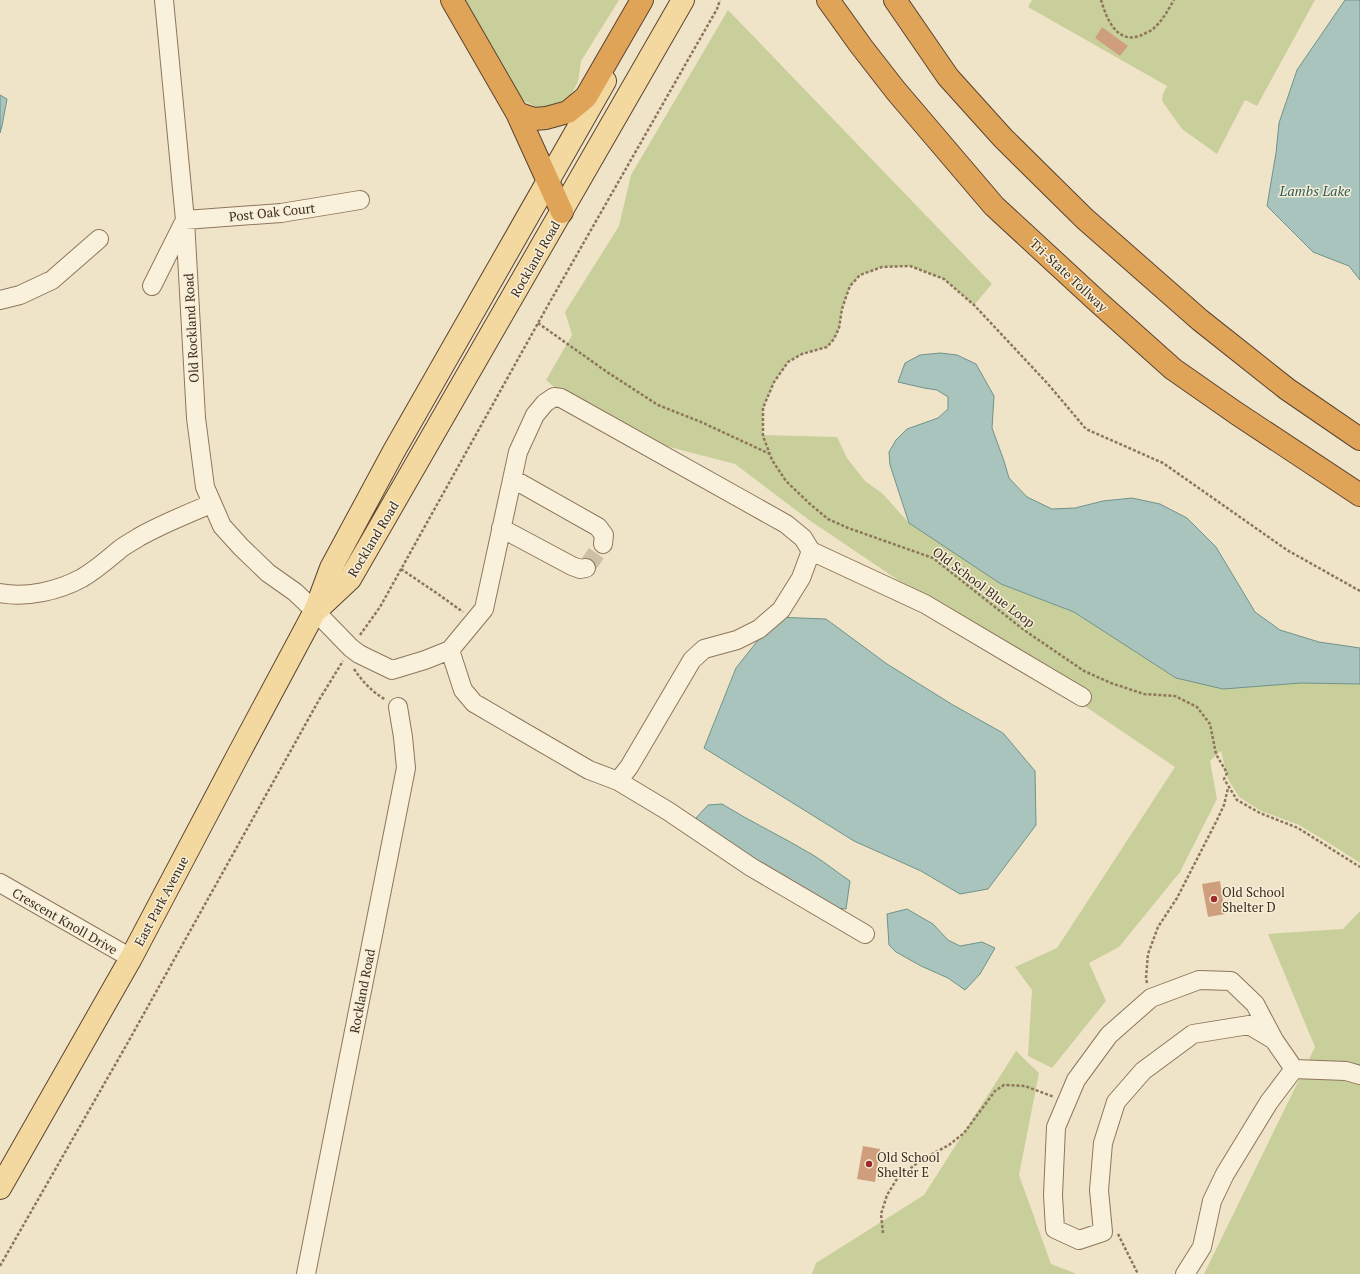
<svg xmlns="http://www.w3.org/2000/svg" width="1360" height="1274" font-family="'PT Serif',serif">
	<rect width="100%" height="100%" fill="#f0e4c8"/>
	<path fill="#c9cf9b" d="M455,0h164l-38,61 -3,21 -8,14 -17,12 -17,-1 -32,-16z
		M1032,0h283l-58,106 -12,-6 -28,54 -35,-25 -20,-28 1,-7 4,-8 -139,-79z
		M728,10l264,274 -18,21 -30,-26 -34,-13 -28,1 -22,8 -10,11 -4,11 -4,12 -3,19 -5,11 -7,8 -25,7 -14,8 -14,20 -11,26v27l74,2 10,21 18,23 18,13 26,29 92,61 73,28 102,66 184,6v179l-31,-20 -30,-18 -38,-14 -22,-14 -11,-18 -7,-28 -11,10 7,38 -37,73 -61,75 -30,16 17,38 -54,67 -24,-12 4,-66 -17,-23 42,-19 118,-181 -366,-247 -74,-56 -131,-34 -58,-50 26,-45 -7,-23 54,-86 12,-51z
		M1360,911v363h-156l111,-227 -47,-113 75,-5z
		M1016,1051l23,22 -20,102 32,89 26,10h-265l4,-11 108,-68z"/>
	<path fill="#a9c4bc" stroke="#6f938a" d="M1345,0h15v280l-11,-14 -36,-14 -46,-46 9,-53 3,-30 18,-53z
		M0,95l7,4 -5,27 -2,7z
		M940,353l17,2 19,9 18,32 -2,32 12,33 5,17 18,19 25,12 23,-1 28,-7 29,-3 28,6 27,14 29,29 39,65 25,18 39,12 41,6v36l-59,-1 -78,6 -47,-11 -102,-66 -73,-28 -92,-61 -19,-58 -1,-13 7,-12 11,-11 31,-11 10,-9v-12l-11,-7 -13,-2 -26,-6 7,-19 15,-8z
		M774,617l52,2 61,45 66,41 50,28 32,38 1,54 -48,64 -28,5 -39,-23 -67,-30 -150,-93 32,-80 23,-29z
		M722,804c29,18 61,33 91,51 13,8 25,18 37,26l-4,28 -16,-2 -123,-76 -11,-13 12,-13z
		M907,909l26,15 15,16 12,6 22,-4 13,6 -15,26 -15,16 -17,-12 -27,-12 -25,-14 -7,-7 -2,-31z"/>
	<path fill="#cf9f7d" d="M1102,27l26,19 -8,10 -25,-18z
		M1220,881l5,33 -17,3 -6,-33z
		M863,1146l17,3 -5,33 -18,-3z"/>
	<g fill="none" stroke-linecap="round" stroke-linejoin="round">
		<path stroke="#ccc0a6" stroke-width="18" stroke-dasharray="18 9" stroke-linecap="butt" d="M586,568l17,-24"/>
		<g stroke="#8d765c" stroke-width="20">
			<path id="minor" d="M164,0l21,220 11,198 9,69 17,39 19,21 27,26 27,19 20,19 36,37 8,6 33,16 33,-10 25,-10 34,-41 34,-157 17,-37 10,-12 9,-6 7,1 225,126 17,14 8,13 114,53 157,93
				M152,286l33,-66 96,-7 79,-13
				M0,300l20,-5 32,-15 47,-41
				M513,479l85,48 6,8 -1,9
				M501,528l71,38 8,3 6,-1
				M0,593c27,5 58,-2 82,-15 14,-8 25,-18 37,-28 6,-5 14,-9 20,-13 23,-13 48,-23 72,-33
				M450,650l13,40 11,13 115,67 29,11 50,30 83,56 114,67
				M618,781l11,-14 63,-107 12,-11 33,-9 22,-11 22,-19 20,-32 10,-27
				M0,883l131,75
				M1274,1040l-25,-15 -56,9 -50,37 -27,31 -13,41 -4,47 4,42 -24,8 -24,-11 -2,-34 3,-68 20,-47 33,-45 42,-37 48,-18 32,1 24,23 19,36 20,29
				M306,1274l100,-506 -3,-31 -5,-30
				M1185,1274l17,-27 10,-46 13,-27 44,-72 25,-33 52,2 14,4"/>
		</g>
		<g stroke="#5b4430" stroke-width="24">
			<path id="major" d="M318,609l32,-30 333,-579
				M0,1188l131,-230 106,-201 78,-146 16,-43 63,-117 211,-370"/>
		</g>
		<g stroke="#5b4430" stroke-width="24">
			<path id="highway" d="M452,0l65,113 45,99
				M828,0l33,46 35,45 98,115 103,95 76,68 63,44 124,82
				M895,0l53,77 55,61 82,81 115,101 87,69 73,50
				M517,113l17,6 12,-1 22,-6 18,-15 56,-97"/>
		</g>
		<path stroke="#8d765c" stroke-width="2.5" stroke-dasharray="3 2" stroke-linecap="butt" d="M1101,0c6,20 17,47 43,34 3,-2 8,-3 10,-6 9,-8 14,-18 20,-28
			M538,323l69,49 51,33 43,17 69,32
			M401,569l37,25 25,18
			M1360,591l-73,-41 -124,-87 -77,-34 -38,-45 -74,-79 -30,-26 -34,-13 -28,1 -22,8 -10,11 -4,11 -4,12 -3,19 -5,11 -7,8 -25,7 -14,8 -14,20 -11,26v28l9,24 14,21 24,23 18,15 20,9 85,30 91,72 60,41 27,12 33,11 31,2 22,11 13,17 6,30 11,19 -3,6 13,21 23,13 38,15 62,39
			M360,635l20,-28 167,-300 170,-298 3,-9
			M354,669c9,13 18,23 32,31
			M1147,983l-1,-5 2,-24 10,-27 19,-29 40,-78 7,-15 4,-17
			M883,1233l-2,-19 6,-19 10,-16 24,-19 28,-15 15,-12 31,-42 9,-6 21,1 29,11
			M1118,1234l20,40
			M0,1266l127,-222 192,-344 24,-39"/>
		<use href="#minor" stroke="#faf1dc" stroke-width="18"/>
		<use href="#major" stroke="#f3d9a0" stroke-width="22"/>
		<use href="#highway" stroke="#e0a458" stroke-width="22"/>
	</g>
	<g fill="#9e2a2b" stroke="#f7eed8" stroke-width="1.5">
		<circle cx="1214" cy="899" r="4"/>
		<circle cx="869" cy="1164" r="4"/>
	</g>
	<g text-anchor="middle" stroke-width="3" stroke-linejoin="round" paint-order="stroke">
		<g font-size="13" fill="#3d2e20" stroke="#f7eed8">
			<text transform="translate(272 212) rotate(-6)" y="5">Post Oak Court</text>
			<text transform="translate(535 259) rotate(-60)" y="5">Rockland Road</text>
			<text transform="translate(1069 275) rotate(43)" y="5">Tri-State Tollway</text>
			<text transform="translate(191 328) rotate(-93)" y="5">Old Rockland Road</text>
			<text transform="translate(373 539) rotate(-59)" y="5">Rockland Road</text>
			<text transform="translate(984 587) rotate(37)" y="5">Old School Blue Loop</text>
			<text transform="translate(161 901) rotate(-62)" y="5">East Park Avenue</text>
			<text transform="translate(65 921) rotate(30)" y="5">Crescent Knoll Drive</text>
			<text transform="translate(362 991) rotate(-79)" y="5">Rockland Road</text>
		</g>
		<g font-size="13" fill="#3d2e20" stroke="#f7eed8" text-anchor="start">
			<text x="1222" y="897">Old School<tspan x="1222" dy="15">Shelter D</tspan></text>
			<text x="877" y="1162">Old School<tspan x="877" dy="15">Shelter E</tspan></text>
		</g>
		<g font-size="14" font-style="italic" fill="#2f5d5a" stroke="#f7eed8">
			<text x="1315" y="196">Lambs Lake</text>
		</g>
	</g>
</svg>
